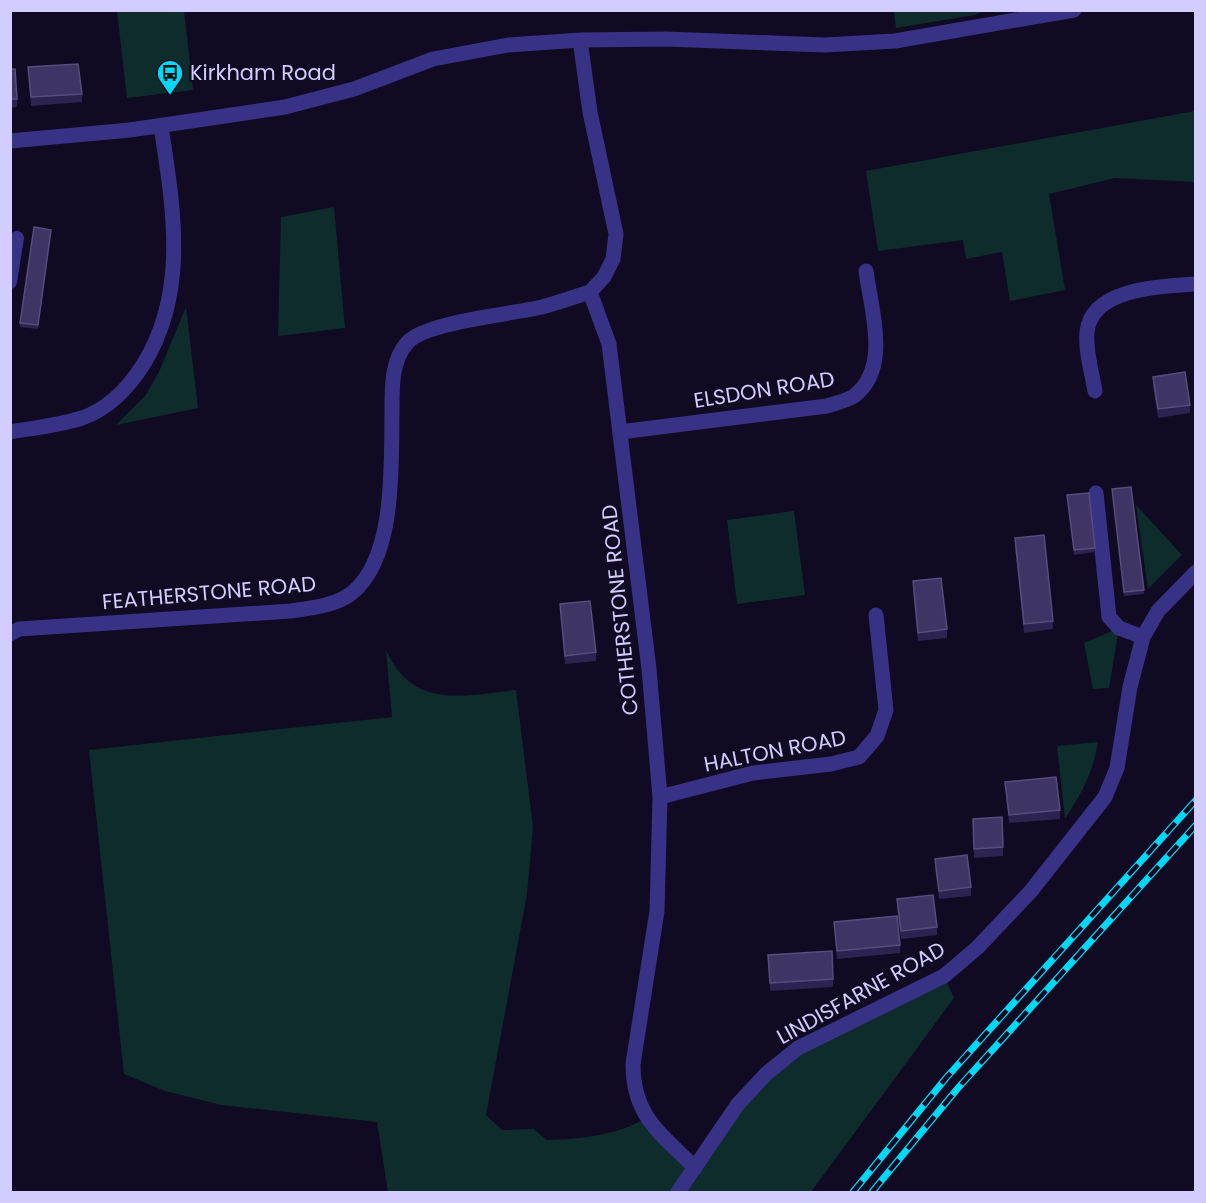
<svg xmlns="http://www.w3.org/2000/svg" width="1206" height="1203" font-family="Poppins,sans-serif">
	<rect width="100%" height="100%" fill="#100b22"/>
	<path fill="#0e2c2c" d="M117,11h67l9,79 -66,8z
		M894,11v-1l90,1 -9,4 -79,13z
		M1195,111v71l-80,-4 -66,16 16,96 -55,11 -8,-49 -36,7 -3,-19 -85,11 -12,-80z
		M334,207l11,121 -67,8 3,-119z
		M186,307l12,101 -82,17 29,-29 14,-24z
		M1136,505l46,50 -34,34z
		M794,511l11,84 -68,9 -10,-84z
		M1119,628l-10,60 -16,1 -9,-46z
		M386,650c27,60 77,46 130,40l17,137 -6,67 -41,221 16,15 32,-1 12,11c34,-1 70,-4 100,-22l49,50 43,-64 60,-56 146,-72 10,22 -143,194h-423l-11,-70 -156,-17 -56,-14 -41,-17 -35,-324 303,-33z
		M1098,742c-5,30 -16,51 -33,77l-8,-73z"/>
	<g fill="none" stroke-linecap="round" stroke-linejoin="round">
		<path stroke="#373285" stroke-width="14" d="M10,282l7,-44"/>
		<path stroke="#373285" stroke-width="15" d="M580,40l10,72 26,122 -3,25 -9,18 -14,15 19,52 40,325 11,128 -3,114 -24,153c0,53 28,69 62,104
			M10,141l120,-11 155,-23 69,-18 79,-30 75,-14 72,-5 86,-1 159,6 70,-4 179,-31
			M1095,391c-3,-18 -10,-41 -8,-59 4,-44 75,-46 109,-48
			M10,432c24,-4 50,-7 72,-14 26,-9 47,-31 61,-53 46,-74 30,-158 18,-239
			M620,432l207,-26c8,-3 20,-5 27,-10 37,-28 17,-86 12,-125
			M1096,493l13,124 10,11 24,9
			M10,634l9,-5 272,-18c20,-3 44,-5 61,-18 44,-36 39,-128 40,-181 0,-23 -1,-51 15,-69 17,-21 106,-29 135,-36 16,-4 32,-10 48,-15
			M660,797l93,-24 78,-9 28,-7 18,-21 9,-26 -10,-95
			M678,1192l60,-88 28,-30 32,-26 146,-72 33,-28 54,-57 74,-94 12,-29 13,-81 13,-50 15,-26 38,-39"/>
		<g stroke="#00d8f7" stroke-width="7">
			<path id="rail" d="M853,1192l93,-114 250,-278
				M872,1192l86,-104 238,-263"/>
		</g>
		<use href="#rail" stroke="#100b22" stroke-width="4.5" stroke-dasharray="14" stroke-linecap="butt"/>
	</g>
	<path fill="#2d2351" d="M28,67l54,27v8l-51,4z
		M10,69l7,30v8l-7,1z
		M51,234l-13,95 -18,-2v-4z
		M1153,377l37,28v8l-32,5 -5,-32z
		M1112,489l32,101v4l-20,2z
		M1067,495l28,53v4l-21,3z
		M1015,538l38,83v8l-29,4 -9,-87z
		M913,581l34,48v9l-29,3 -5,-52z
		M560,604l36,48v9l-31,3 -5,-52z
		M1005,782l55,28v9l-51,4z
		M973,819l30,28v9l-29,2z
		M935,859l36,28v9l-32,3 -4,-32z
		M897,899l40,28v8l-36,4 -4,-32z
		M834,922l66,23v8l-63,6z
		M768,955l65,24v8l-63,4z"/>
	<path fill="#1a1236" d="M51,230v4l-13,95v-4z"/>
	<path fill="#3e3564" stroke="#564d7c" stroke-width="1.5" d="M78,64l4,30 -51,3 -3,-30z
		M10,69h5l2,30h-7z
		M34,227l17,3 -13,95 -18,-2z
		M1185,372l5,33 -32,4 -5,-32z
		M1131,487l13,103 -20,2 -12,-103z
		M1089,493l6,55 -21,2 -7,-55z
		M1044,535l9,86 -29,3 -9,-86z
		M941,578l6,51 -29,4 -5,-52z
		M590,601l6,51 -31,4 -5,-52z
		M1056,777l4,33 -51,5 -4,-33z
		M1002,817l1,30 -29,2 -1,-30z
		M967,855l4,32 -32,4 -4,-32z
		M933,895l4,32 -36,4 -4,-32z
		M897,916l3,29 -63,6 -3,-29z
		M832,951l1,28 -63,4 -2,-28z"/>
	<defs>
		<g id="bus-pin" transform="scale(1.35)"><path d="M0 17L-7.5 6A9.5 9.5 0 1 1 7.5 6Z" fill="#00d8f7" stroke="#100b22"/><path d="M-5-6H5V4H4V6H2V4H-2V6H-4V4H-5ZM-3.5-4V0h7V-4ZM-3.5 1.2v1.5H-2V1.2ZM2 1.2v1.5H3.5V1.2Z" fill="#111"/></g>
	</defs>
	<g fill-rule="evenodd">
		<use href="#bus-pin" x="170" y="73"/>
	</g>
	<g text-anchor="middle" stroke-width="5" stroke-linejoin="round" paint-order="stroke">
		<g font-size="21" fill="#d3ccff" stroke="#100b22" text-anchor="start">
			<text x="190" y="80">Kirkham Road</text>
		</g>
		<g font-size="21" fill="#d3ccff" stroke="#100b22">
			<text transform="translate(764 390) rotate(-9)" y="7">ELSDON ROAD</text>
			<text transform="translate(209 593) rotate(-5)" y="7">FEATHERSTONE ROAD</text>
			<text transform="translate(620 610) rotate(-96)" y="7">COTHERSTONE ROAD</text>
			<text transform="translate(775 751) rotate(-11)" y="7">HALTON ROAD</text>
			<text transform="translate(861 993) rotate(-29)" y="7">LINDISFARNE ROAD</text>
		</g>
	</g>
	<rect width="1206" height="1203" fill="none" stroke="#d3ccff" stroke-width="24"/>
</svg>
